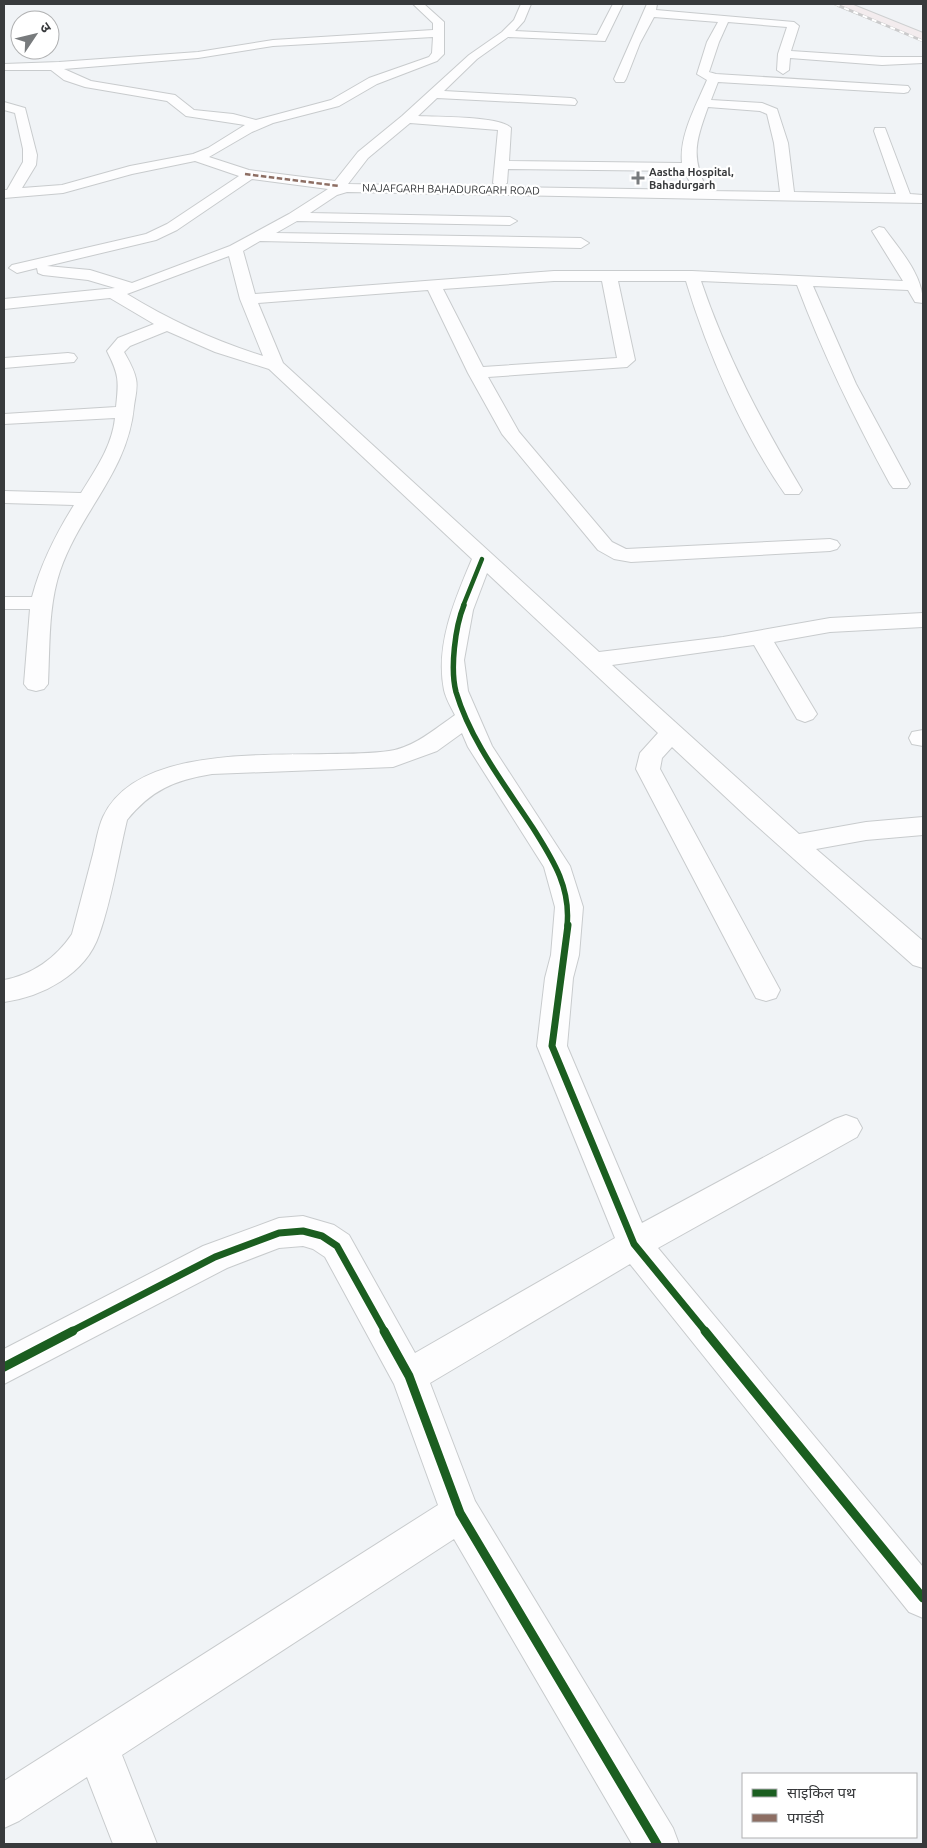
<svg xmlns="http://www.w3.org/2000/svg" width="927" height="1848" font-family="Ubuntu,'Noto Sans Devanagari',sans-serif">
	<rect width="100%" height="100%" fill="#f0f3f6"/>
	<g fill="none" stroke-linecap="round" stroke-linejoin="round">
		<g stroke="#c8cbcd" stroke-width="2">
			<path id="minor" d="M413,4h11l20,18v32l-7,7 -60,23 -38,22 -66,17 -21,9 -43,25 40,13 86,11 23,-29 44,-36 67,-61 33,-23 12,-12 7,-16h10l-7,17 -9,10 82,4 16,-31h10l-18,37 -97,-4 -31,22 -33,32 127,7 4,1 2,3 -2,3 -138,-7 -19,18c18,1 83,0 93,12l-2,33 173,2c-3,-28 15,-59 25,-83l-10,-6 10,-32 11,-20 -64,-5 -14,26 -14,36 -2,3h-8l-2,-3 33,-75h10l-1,6 138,12 5,4 -8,25 91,6h41v6l-41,2 -92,-7 -1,12 -6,4 -6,-4 1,-16 9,-27 -59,-5 -9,20 -10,30 7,2 192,12 2,3 -2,3 -4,1 -186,-11 -7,18 51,3 15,6 11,34 6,49 102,2 -22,-63 1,-3h10l25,66 13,1v8l-576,-11 -10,3 -27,18 200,4 7,4 -7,4 -213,-4 -21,12 305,5 8,5 -8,5 -321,-7 -17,10 12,43 299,-23h138l211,10 -31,-50 7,-4 5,1c16,22 39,47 39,75l-8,-1 -7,-12 -95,-4 43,98 54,100 -3,4h-14l-3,-4c-35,-64 -67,-130 -93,-199l-96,-4c25,74 61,142 101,209l-3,4h-14c-42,-60 -78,-143 -99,-213h-68l17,79 -8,7 -139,10 31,55 93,110 14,7 204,-10 7,2 3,4 -3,4 -7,2 -199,11 -17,-3 -16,-9 -96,-116 -34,-61 -40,-83 -170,13 25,60 316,289 124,-15 107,-19 93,-5v14l-93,5 -56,10 43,72 -4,5 -8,3 -8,-3 -43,-74 -142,20 187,169 67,-12 57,-5v18l-57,5 -50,9 107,92v27l-10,-3 -165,-147 -76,-71 -10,11 -2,11 120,221 -4,8 -10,3 -10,-3 -120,-229 4,-16 18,-20 -171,-160 -14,37 -9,50 4,31 24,55 78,120 13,41 -4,48 -6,23 -6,68 75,177 193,-104 11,-4 11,4 5,9 -5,9 -199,111 265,319v51l-14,-6 -279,-348 -200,119 45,118 198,327 6,16h-47l-178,-305 -332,216 35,89h-44l-26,-67 -68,44 -15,7v-47l434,-276 -44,-121 -69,-127 -12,-8 -10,-3 -24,2 -52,20 -223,116v-35l199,-103 76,-28 24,-2 31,9 15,10 66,118 200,-115 -78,-192 8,-68 6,-23 4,-48 -11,-40 -76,-120 -6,-14 -25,18 -44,16 -181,7c-37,6 -61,16 -85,46 -9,38 -15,78 -28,115 -13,39 -57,62 -95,67v-22c28,-5 52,-22 68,-46 7,-27 14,-53 21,-80 3,-12 5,-26 10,-37 39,-84 210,-55 286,-66 24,-3 46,-22 66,-36 -4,-8 -9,-16 -11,-25 -9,-45 11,-91 28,-131l-203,-190 -54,-17 -48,-21 -37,15 -6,6c5,9 10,17 12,27 2,9 -1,19 -2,27 -6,66 -53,104 -74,165 -12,36 -10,75 -12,113l-4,5 -8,2 -8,-2 -4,-5 6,-75h-26v-12h28c9,-34 24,-63 42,-92l-70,-2v-12l77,2c15,-24 31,-47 34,-75l-111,6v-10l112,-7c3,-27 3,-32 -9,-56l11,-13 36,-14 -44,-26 -106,11v-10l111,-11 -27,-8 -45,-5 -5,-2 -1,-5 -20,5 -8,-5 3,-3 134,-31 21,-10 72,-48 -44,-15 -63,13 -69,19 -59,5v-8h3l16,-28v-13l-8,-36 -11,-3v-8l21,6 12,47 -1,10 -14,23 40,-3 68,-19 63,-12 15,-6 37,-23 -59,-9 -19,-15 -82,-14 -21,-7 -13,-10h-47v-6l55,-2 139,-10 75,-12 160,-10v-7zM433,37l-1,16 -3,4 -60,21 -38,22 -75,20 -23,-6 -39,-4 -19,-15 -84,-14 -27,-12 134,-11 75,-12zM708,107l52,4 7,3 7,29 6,49 -72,-1c-18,-34 -12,-50 0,-84zM410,123l88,7 -5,53 5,4 -150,-3 20,-26zM508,169l176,2 10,19 -192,-3 5,-4zM252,179l76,10 -39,25 -59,32 -98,37 -42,-13 -43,-4 109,-26 21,-10zM229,256l11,43 23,57c-50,-16 -92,-35 -136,-62zM554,281h48l15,77 -134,9 -40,-78z
				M68,353l6,1 3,4 -3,4 -70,6v-10z
				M923,730v16l-11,-2 -3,-6 3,-6z"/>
		</g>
		<g stroke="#ced0d1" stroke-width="2">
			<path id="major" d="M837,4h14l72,29v7l-85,-34z"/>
		</g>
		<use href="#minor" fill="#fdfdfe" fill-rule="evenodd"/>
		<use href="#major" fill="#f3ecee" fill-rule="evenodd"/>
		<g stroke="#cbcbcc" stroke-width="2.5">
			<path id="rail" d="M835,4l88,37"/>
		</g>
		<use href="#rail" stroke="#fff" stroke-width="2" stroke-dasharray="5" stroke-linecap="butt"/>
		<path stroke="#8d6e63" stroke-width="2.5" stroke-dasharray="5.5 2.5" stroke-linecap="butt" d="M245,174l94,12"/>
		<g stroke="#fff" stroke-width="6">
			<path id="cycleway-far3" d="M463,606l19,-47"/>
		</g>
		<g stroke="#fff" stroke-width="8">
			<path id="cycleway-far2" d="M464,605c-9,22 -14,64 -8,87 15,50 49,93 77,136 20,32 38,59 34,98"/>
		</g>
		<g stroke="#fff" stroke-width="10">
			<path id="cycleway-far1" d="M568,925l-16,121 82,198 72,88
				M70,1332l145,-75 64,-24 24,-2 19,5 15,10 48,86"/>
		</g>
		<g stroke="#fff" stroke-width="12">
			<path id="cycleway" d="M384,1331l25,45 51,137 197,331
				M705,1331l218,267
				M4,1367l69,-36"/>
		</g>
		<use href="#cycleway-far3" stroke="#1b5e20" stroke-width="4.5"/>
		<use href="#cycleway-far2" stroke="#1b5e20" stroke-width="5.5"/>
		<use href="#cycleway-far1" stroke="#1b5e20" stroke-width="7"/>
		<use href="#cycleway" stroke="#1b5e20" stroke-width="9"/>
	</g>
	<path fill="#787b7d" stroke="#fff" stroke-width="2" d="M635.5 170.5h5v5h5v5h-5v5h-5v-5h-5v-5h5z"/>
	<g text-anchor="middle" stroke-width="4.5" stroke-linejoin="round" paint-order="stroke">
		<g font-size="11" font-weight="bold" fill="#383a3c" stroke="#fff" text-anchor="start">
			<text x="649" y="176">Aastha Hospital,<tspan x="649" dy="13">Bahadurgarh</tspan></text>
		</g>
		<g font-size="11" fill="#383a3c" stroke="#fff">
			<text transform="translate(451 189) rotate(1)" y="4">NAJAFGARH BAHADURGARH ROAD</text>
		</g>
	</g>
	<rect width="927" height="1848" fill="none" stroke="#383a3c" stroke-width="10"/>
	<rect x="742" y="1773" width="175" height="65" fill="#ffffff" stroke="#afb0b1"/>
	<rect x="752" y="1789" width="25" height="8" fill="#1b5e20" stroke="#afb0b1"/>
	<text x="787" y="1798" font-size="15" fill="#383a3c">साइकिल पथ</text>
	<rect x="752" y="1814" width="25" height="8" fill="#8d6e63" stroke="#afb0b1"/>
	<text x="787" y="1823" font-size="15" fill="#383a3c">पगडंडी</text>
	<g transform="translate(35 35) rotate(55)"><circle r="24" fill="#ffffff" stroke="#afb0b1"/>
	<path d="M0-4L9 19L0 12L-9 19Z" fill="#787b7d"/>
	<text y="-8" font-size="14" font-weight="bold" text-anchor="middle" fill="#383a3c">उ</text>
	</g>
</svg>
